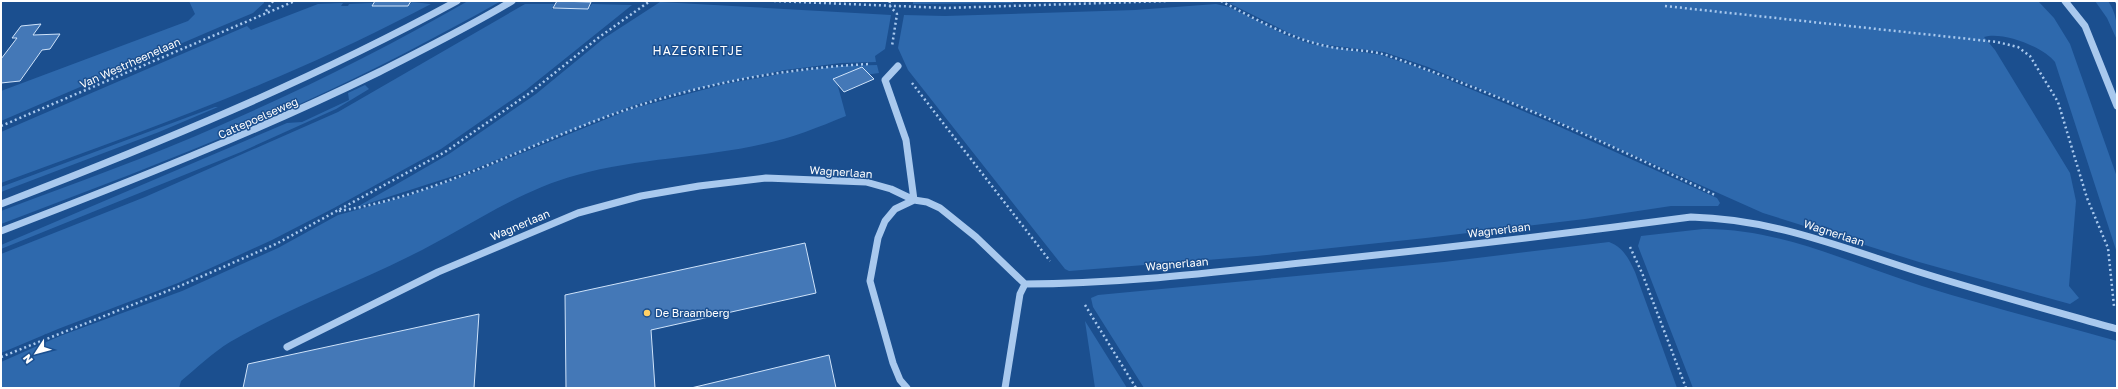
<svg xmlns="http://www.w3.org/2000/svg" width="2118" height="389" font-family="'Golos Text',sans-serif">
	<rect width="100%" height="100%" fill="#1b4f8f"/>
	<path fill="#2e69ad" d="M189,1h75v2l-11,10 -31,13 -221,95v-30l187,-70 7,-7z
		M468,1h33c-64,36 -129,70 -197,101 -99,45 -201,83 -303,122v-13c74,-28 148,-54 220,-86 85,-37 167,-78 247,-124z
		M913,1h100v2l-100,1z
		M1244,1h794l16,17 16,26 47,133v76l-62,-191c-11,-15 -53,-31 -71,-25l11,13 75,123 6,28 -7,85 10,12 -9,6 -151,-42 -156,-49 -213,-95 -122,-51 -44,-15 -57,-7 -16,-3 -22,-9 -60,-30z
		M2095,1h13c9,13 9,24 9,39l-10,-22z
		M412,2l19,2c-50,26 -101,51 -153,73 -91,39 -184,72 -277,106v-51l246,-106 4,4 67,-26 25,-1 -2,3h7l1,-2 24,-1 -1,3h36z
		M660,2l231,13 -6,34 -10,7 1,6 -35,1 -56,7 -61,12 -63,15 -32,10 -160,64 -112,36 92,-53 87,-60 67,-55z
		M525,4h29l-2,5h36l4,-5 40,1 -106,85 -85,59 -107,59 -62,32 -94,43 -120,46 -57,24v-99l144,-57 193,-85z
		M1216,4l13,3 57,28 25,9 70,11 44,15 124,52 168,76 3,5 -2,3h-47l-86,13 -159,19 -169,18 -188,15 -4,-2 -157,-199 -10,-22 6,-33 41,1 190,-6z
		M877,65l2,8 -43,6 10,37c-27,11 -54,22 -83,28 -61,14 -125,14 -186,31 -60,16 -112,54 -167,81 -60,30 -122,52 -180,86 -18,11 -33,26 -49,39l-2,7h-178v-26l59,-26 122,-45 96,-43 60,-33 70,-19 62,-22 161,-65 94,-25 61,-11 55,-7z
		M365,85l4,4 -33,20 -95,43 -240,97v-4l286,-122 15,-1 47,-22 -1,-7z
		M215,107h3l-59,25 -158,60v-5z
		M1703,229c76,-1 147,34 219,57 64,20 130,37 195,55v47h-424l-55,-142 3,-10z
		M1609,242c14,5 20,17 26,30l42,116h-533l-51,-81 -2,-9 7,-3 346,-33z
		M1085,321l42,67h-32z"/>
	<path fill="#4478b7" stroke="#cfe3fa" d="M375,1h36l-3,5h-36z
		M557,1l34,1 -3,7 -35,-1z
		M41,24l-8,11 27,-1 -10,15 -8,1 -22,31 -19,2v-24l16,-21h-5l9,-12z
		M862,67l12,12 -30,13 -11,-13z
		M805,243l11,50 -165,37 4,58h-89l-1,-93z
		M479,314l-5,74h-231l5,-24z
		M829,355l7,33h-145z"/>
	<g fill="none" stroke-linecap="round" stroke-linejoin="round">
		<path stroke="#a9c9ee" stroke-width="2.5" stroke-dasharray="2 3" stroke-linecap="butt" d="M774,1l172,7 222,-7
			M890,1l-1,4 8,9 -5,32
			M1221,1c34,18 68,37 105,45 21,5 43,3 63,10 112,39 220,88 326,139
			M2116,1l1,2
			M1665,6l332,36 21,5 12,9 28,46 29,96 21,50 6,58
			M266,11l7,-10
			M912,83l138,178
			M1,126l294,-125
			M339,211c89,-14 172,-58 256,-90 88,-34 180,-52 274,-57
			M1630,247l12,26 44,115
			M1085,305l51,83
			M1,357l179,-71 96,-42 169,-92 86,-60 67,-54 52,-37"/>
		<path stroke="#a9c9ee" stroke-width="7" d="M2065,1l20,25 32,80
			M898,66l-13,14 21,60 8,60 -19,9 -10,12 -7,17 -8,43 23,82 7,17 7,8
			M1,204c156,-60 309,-123 456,-203
			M1,231c128,-49 255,-99 378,-159 45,-23 90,-45 133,-71
			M287,347l151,-75 140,-59 63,-17 58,-10 67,-8 100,4 25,7 23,11 13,2 13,6 36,29 49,47c96,0 190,-12 285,-22 127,-13 254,-28 381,-45 82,2 149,30 225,54 67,21 134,39 201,58
			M1005,388l15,-94 5,-10"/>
	</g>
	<circle fill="#ffd166" stroke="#1b4f8f" stroke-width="1.5" cx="647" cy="313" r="4"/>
	<g text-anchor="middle" stroke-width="3" stroke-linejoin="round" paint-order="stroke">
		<g font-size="11" fill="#fff" stroke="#1b4f8f">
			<text transform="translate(130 63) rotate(-24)" y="4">Van Westrheenelaan</text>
			<text transform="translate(258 118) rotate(-24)" y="4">Cattepoelseweg</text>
			<text transform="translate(841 172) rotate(4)" y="4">Wagnerlaan</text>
			<text transform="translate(520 225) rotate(-23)" y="4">Wagnerlaan</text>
			<text transform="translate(1499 230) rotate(-7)" y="4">Wagnerlaan</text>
			<text transform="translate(1834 233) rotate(18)" y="4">Wagnerlaan</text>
			<text transform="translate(1177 264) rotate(-5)" y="4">Wagnerlaan</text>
		</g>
		<g font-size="11" fill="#fff" stroke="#1b4f8f" text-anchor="start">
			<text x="655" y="317">De Braamberg</text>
		</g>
		<g font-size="12" letter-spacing="1" fill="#fff" stroke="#1b4f8f">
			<text x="698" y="55">HAZEGRIETJE</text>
		</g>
	</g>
	<rect width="2118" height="389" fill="none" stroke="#ffffff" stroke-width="4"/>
	<g transform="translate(36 353) rotate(234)" stroke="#1b4f8f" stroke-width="3" paint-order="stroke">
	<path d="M0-3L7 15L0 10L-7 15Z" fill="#ffffff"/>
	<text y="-6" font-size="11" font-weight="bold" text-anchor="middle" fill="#ffffff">N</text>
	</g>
</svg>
